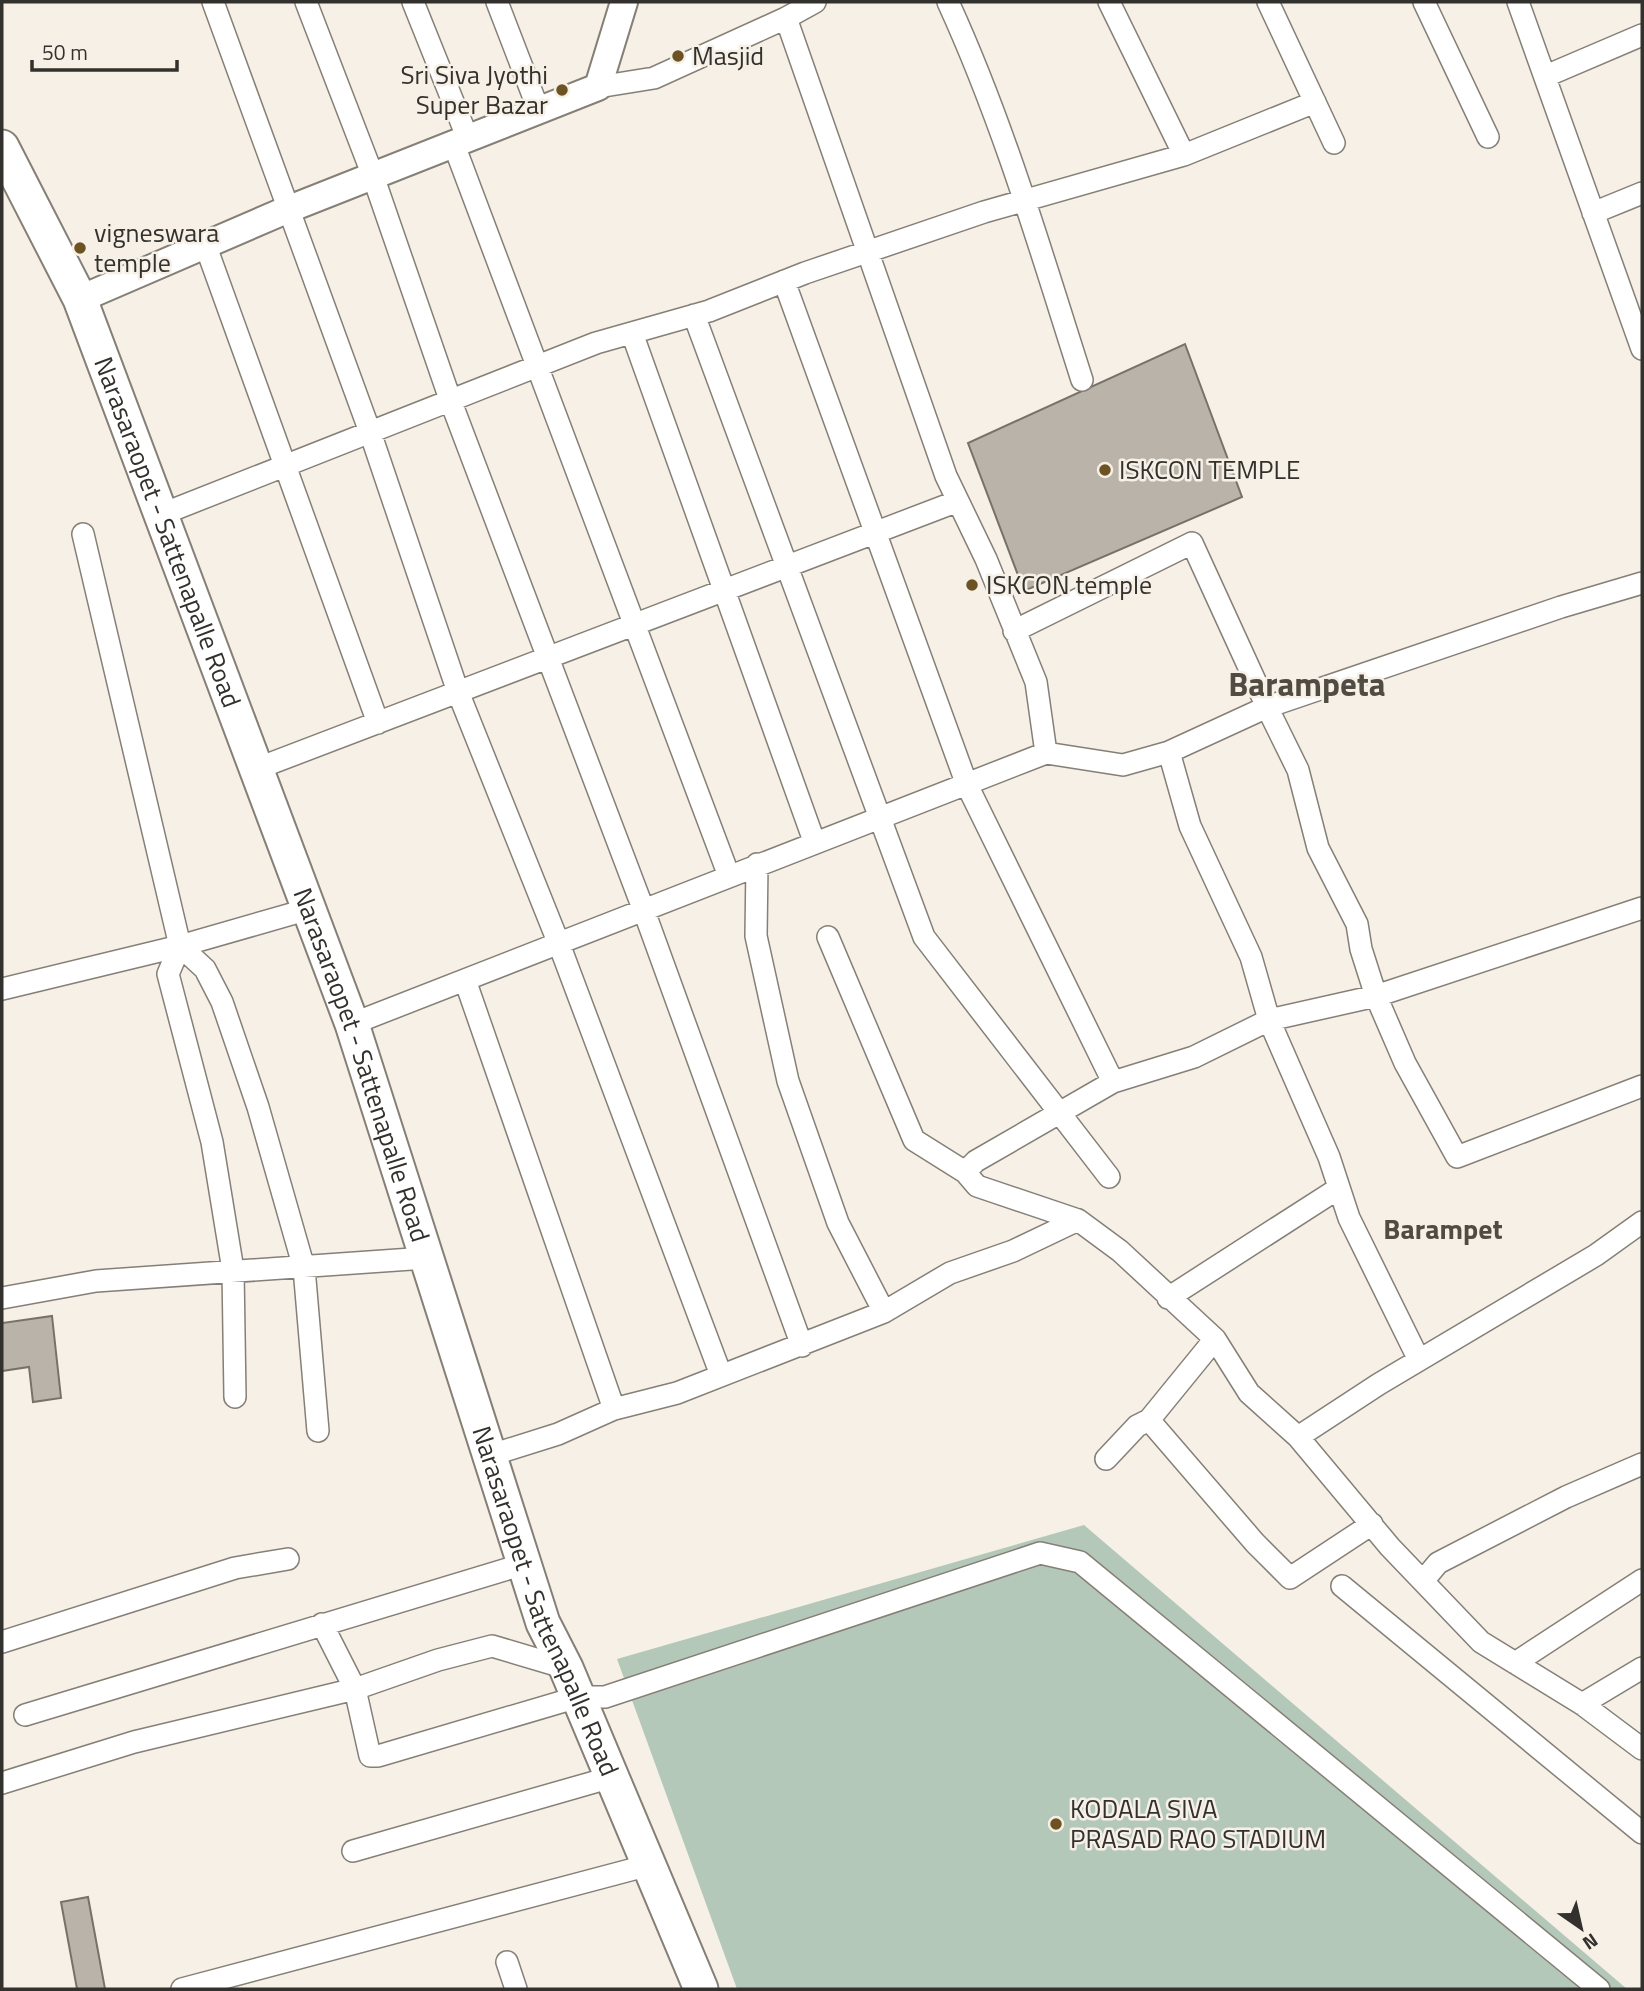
<svg xmlns="http://www.w3.org/2000/svg" width="1644" height="1991" font-family="'Titillium Web',sans-serif">
	<rect width="100%" height="100%" fill="#f7f0e6"/>
	<path fill="#b4c8b9" d="M1084,1525l543,464h-890l-120,-330z"/>
	<path fill="#b9b3a9" stroke="#777269" stroke-width="2" d="M1185,344l57,153 -218,94 -56,-148z
		M52,1316l9,82 -28,4 -4,-35 -27,4v-48z
		M88,1897l17,92h-28l-16,-87z"/>
	<g fill="none" stroke-linecap="round" stroke-linejoin="round">
		<g stroke="#857f76" stroke-width="24">
			<path id="minor" d="M213,2l157,430 88,260 101,252 162,431
				M306,2l67,174 78,226 193,509 158,435
				M413,2l55,137
				M497,2l42,109
				M948,2c56,122 93,250 134,378
				M1109,2l75,153
				M1268,2l66,141
				M1424,2l64,135
				M1518,2l124,347
				M786,18l29,-16
				M1546,76l96,-41
				M598,87l56,-9 132,-60 160,458 40,83 50,123 10,71 77,12 46,-13 21,74 61,131 18,63 60,137 20,61 70,142
				M454,145l275,731
				M1593,213l49,-20
				M205,244l173,479
				M784,281l183,504 146,297
				M694,315l230,622 185,240
				M632,333l182,508
				M160,515l436,-172 113,-32 96,-38 179,-61 200,-57 131,-53
				M83,534l97,412 25,23 17,33 36,105 46,161 14,163
				M1014,631l178,-88 75,164 294,-100 81,-24
				M1169,752l98,-45 31,63 20,78 39,76 4,25 15,47 29,67 52,94 185,-71
				M256,769l702,-268
				M757,864l-1,72 32,145 50,142 46,89 66,-39 63,-22 65,-31 42,31 95,88 34,54 49,44 92,110 91,95 101,62 60,45
				M828,937l86,203 51,32 12,14 101,34
				M180,946l-12,28 44,168 21,128 2,127
				M465,980l149,429
				M2,989l178,-43 129,-37
				M352,1024l694,-271
				M965,1172l11,-11 137,-79 81,-25 75,-37 107,-24 266,-88
				M2,1298l94,-17 330,-23
				M1168,1298l171,-110
				M1149,1420l106,123 35,35 82,-54
				M1298,1437l81,-53 217,-129 46,-33
				M488,1456l70,-22 56,-25 63,-16 207,-81
				M1106,1459l31,-33 12,-6 66,-81
				M1423,1581l15,-18 128,-66 76,-33
				M1342,1586l300,247
				M322,1624l33,65 15,67h8l200,-59h27l435,-144 40,9 519,427
				M2,1642l233,-74 53,-9
				M1515,1663l127,-83
				M1582,1704l60,-36
				M25,1715l499,-151
				M2,1783l132,-41 221,-53 83,-29 54,-14 74,22
				M353,1851l259,-74
				M507,1962l9,27
				M182,1989l467,-124"/>
		</g>
		<g stroke="#857f76" stroke-width="30">
			<path id="tertiary" d="M80,299l204,-88 314,-124 26,-85"/>
		</g>
		<g stroke="#857f76" stroke-width="37">
			<g id="primary">
				<path id="s1" d="M2,147l78,152 272,725 191,599 23,45 135,321"/>
			</g>
		</g>
		<use href="#minor" stroke="#fff" stroke-width="21"/>
		<use href="#tertiary" stroke="#fff" stroke-width="26"/>
		<use href="#primary" stroke="#fff" stroke-width="33"/>
	</g>
	<g fill="#6d5324" stroke="#f7f0e6" stroke-width="2.5">
		<circle cx="678" cy="56" r="7"/>
		<circle cx="562" cy="90" r="7"/>
		<circle cx="80" cy="248" r="7"/>
		<circle cx="1105" cy="470" r="7"/>
		<circle cx="972" cy="585" r="7"/>
		<circle cx="1056" cy="1824" r="7"/>
	</g>
	<g text-anchor="middle" stroke-width="5" stroke-linejoin="round" paint-order="stroke">
		<g font-size="26" fill="#33312d" stroke="#f7f0e6" text-anchor="start">
			<text x="692" y="65">Masjid</text>
			<text x="548" y="84" text-anchor="end">Sri Siva Jyothi<tspan x="548" dy="30">Super Bazar</tspan></text>
			<text x="94" y="242">vigneswara<tspan x="94" dy="30">temple</tspan></text>
			<text x="1119" y="479">ISKCON TEMPLE</text>
			<text x="986" y="594">ISKCON temple</text>
			<text x="1070" y="1818">KODALA SIVA<tspan x="1070" dy="30">PRASAD RAO STADIUM</tspan></text>
		</g>
		<g font-size="26" fill="#33312d" stroke="#f7f0e6">
			<text dy="9" stroke="none"><textPath href="#s1" startOffset="420">Narasaraopet - Sattenapalle Road</textPath></text>
			<text dy="9" stroke="none"><textPath href="#s1" startOffset="987">Narasaraopet - Sattenapalle Road</textPath></text>
			<text dy="9" stroke="none"><textPath href="#s1" startOffset="1554">Narasaraopet - Sattenapalle Road</textPath></text>
		</g>
		<g font-size="28" font-weight="bold" fill="#504b43" stroke="#f7f0e6">
			<text x="1443" y="1239">Barampet</text>
		</g>
		<g font-size="33" font-weight="bold" fill="#504b43" stroke="#f7f0e6">
			<text x="1307" y="696">Barampeta</text>
		</g>
	</g>
	<rect width="1644" height="1991" fill="none" stroke="#33312d" stroke-width="7"/>
	<g transform="translate(1581 1928) rotate(146)" stroke="#f7f0e6" stroke-width="5" paint-order="stroke">
	<path d="M0-5L12 26L0 18L-12 26Z" fill="#33312d"/>
	<text y="-10" font-size="19" font-weight="bold" text-anchor="middle" fill="#33312d">N</text>
	</g>
	<path d="M32 60v10h145v-10" fill="none" stroke="#33312d" stroke-width="3.5"/>
	<text x="42" y="60" font-size="21" fill="#33312d" stroke="#f7f0e6" stroke-width="5" paint-order="stroke">50 m</text>
</svg>
